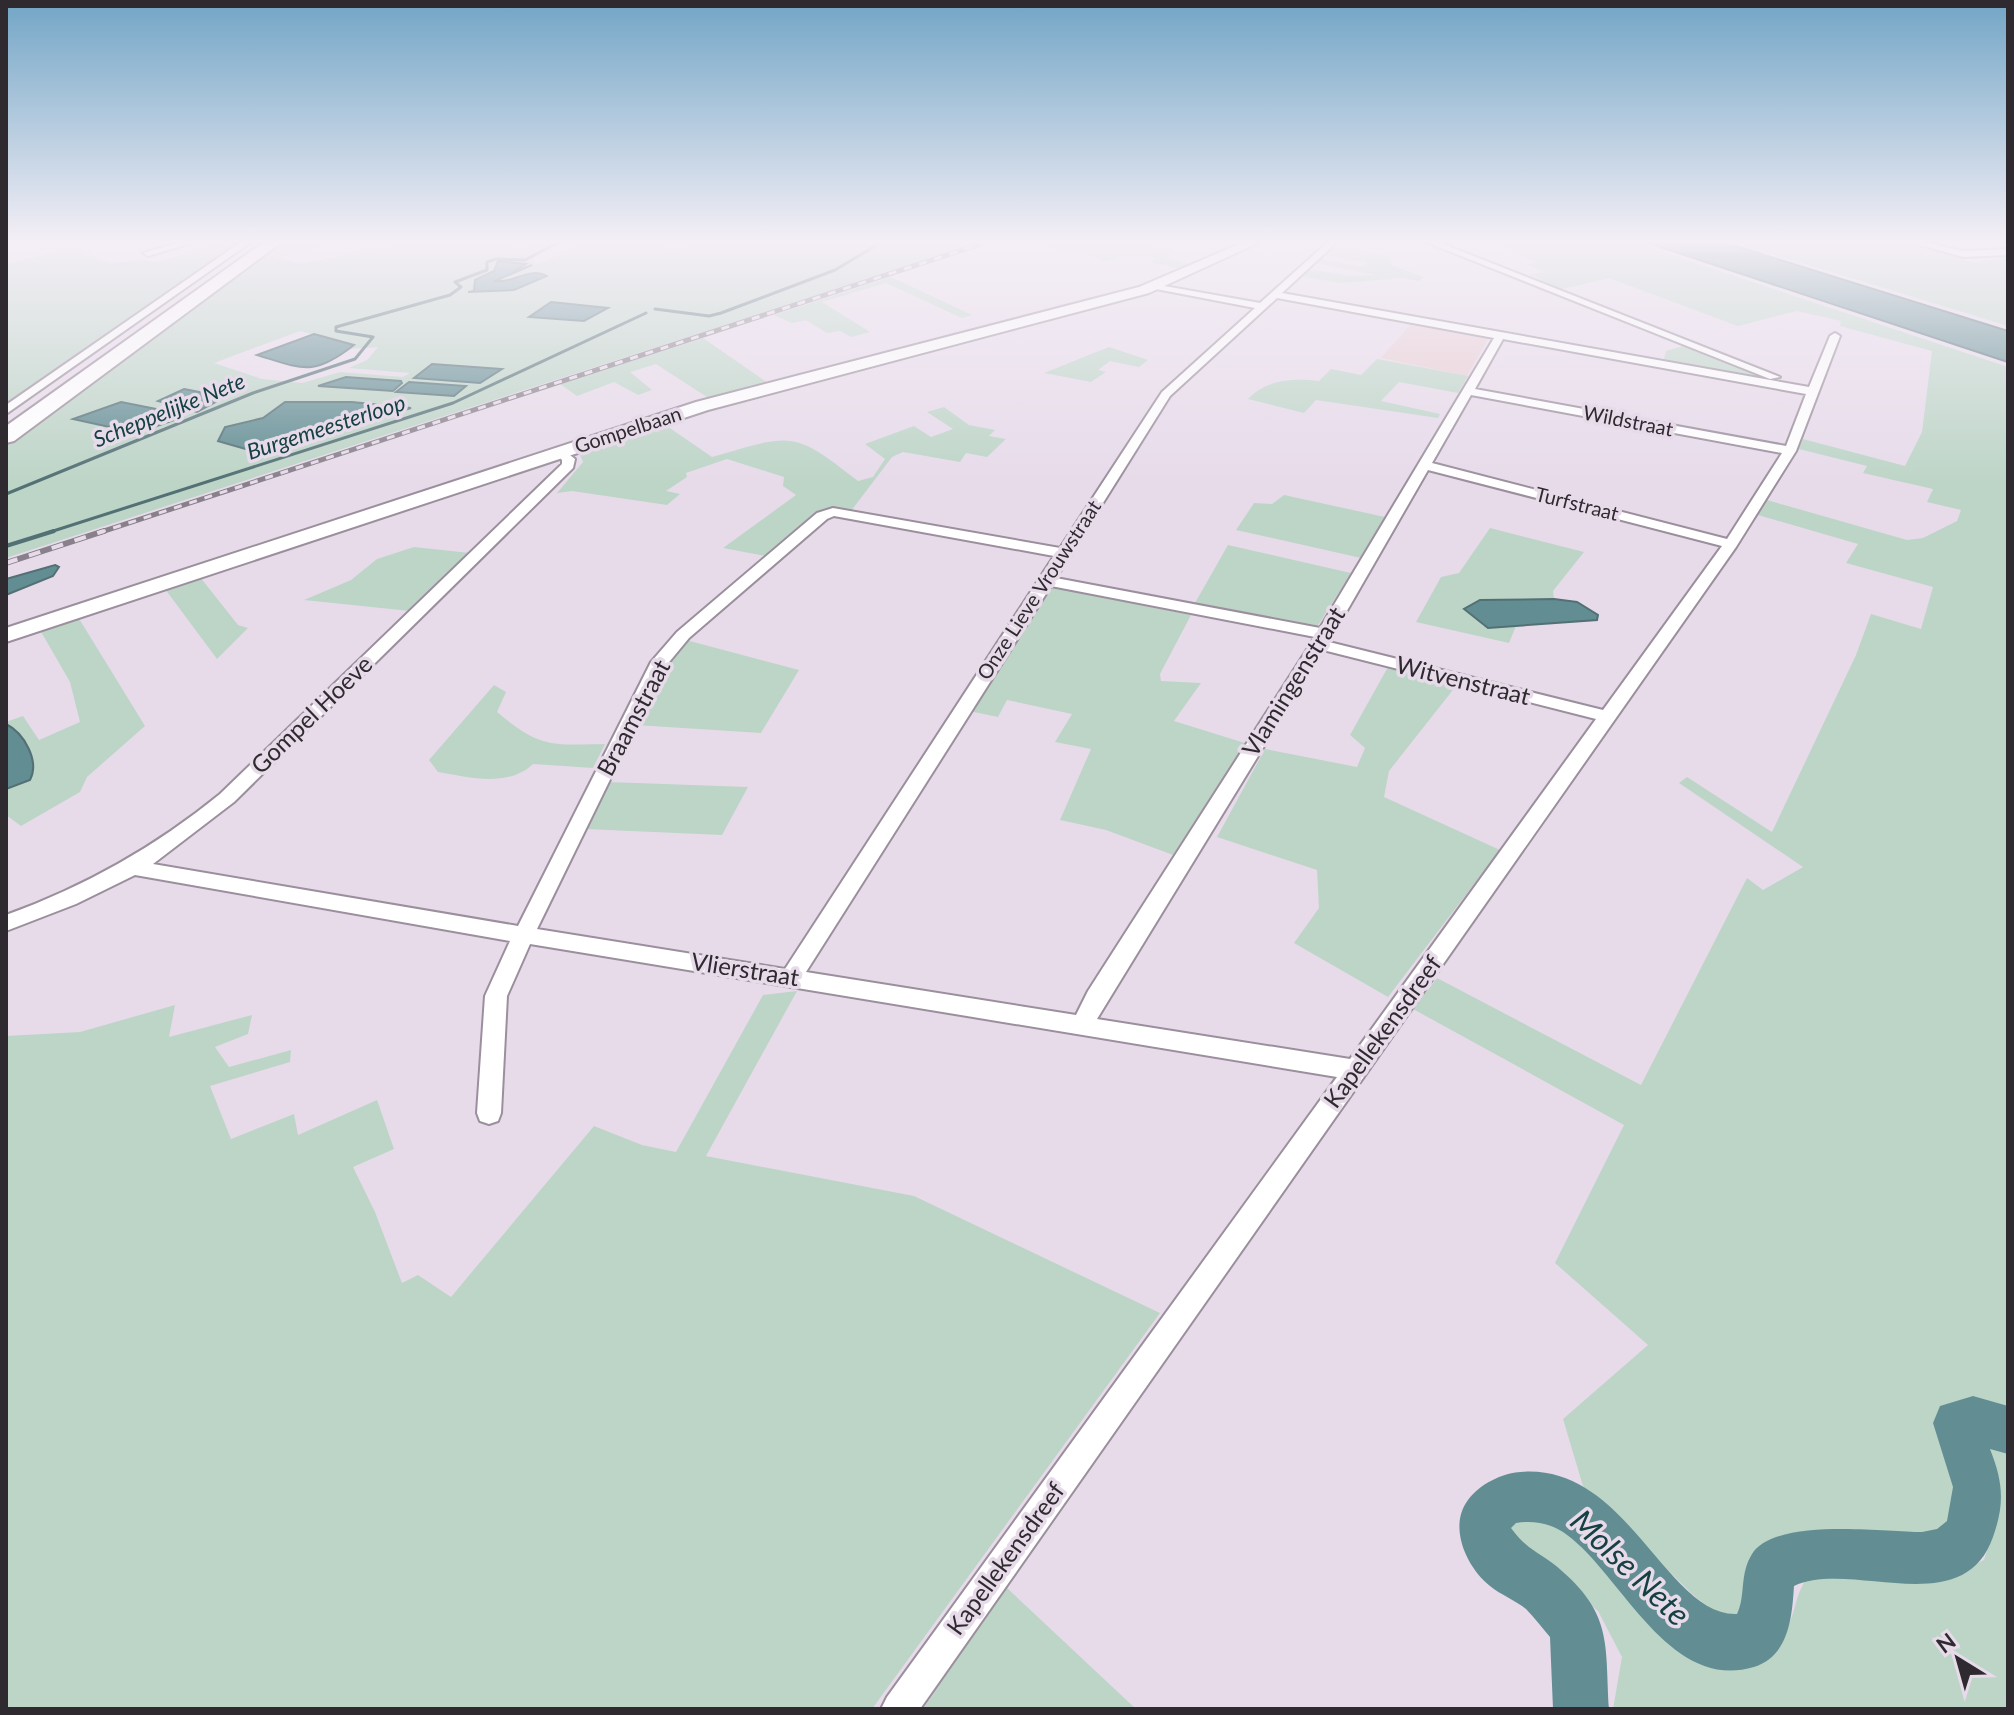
<svg xmlns="http://www.w3.org/2000/svg" width="2014" height="1715" font-family="Lato,sans-serif">
	<rect width="100%" height="100%" fill="#e7dbea"/>
	<path fill="#e8ced3" d="M1410,325l78,14 -21,37 -86,-18z"/>
	<path fill="#bdd5c7" fill-rule="evenodd" d="M224,242h19l-237,165v-143l67,-16 39,16 29,-5 16,3z
		M286,242h57l-67,15 23,7 108,-22h96l17,7 22,-7h17l-20,7 -7,8 5,8 48,-23h90l-10,6 14,2 16,-8h286l-975,316v-112zM300,331l53,14 -4,4 29,-2 -11,13 -18,8 61,5 -7,4 -63,-5 -38,11 -40,-4 -48,-16zM121,402l61,12 1,3 -46,16 -63,-14zM285,402h67l57,6 -146,46 -38,-27 38,-9z
		M1035,242h113l3,6 22,5 -8,5 30,8 -10,4 -34,-8 4,-3 -16,-5 -35,7 -24,-10 -10,2z
		M1495,242h137l376,125v1051l-28,-13h-23c-17,28 7,77 11,110 -62,85 -154,-13 -202,44 -8,11 -10,48 -17,65l-23,-3 -34,-27 -109,-108 -20,-67 85,-74 -93,-82 69,-138 -211,-116 24,-31 204,107 106,-207 16,12 40,-23 -124,-84 8,-6 85,55 84,-177 15,-41 50,15 12,-42 -87,-24 12,-19 -100,-29 9,-15 140,40 16,-2 34,-17 4,-11 -34,-8 6,-13 -70,-16 4,-7 -68,-17 4,-10 102,27 17,-34 10,-81 -92,-25 1,-5 -44,-10 -59,15 -129,-48 -51,12 -22,-8 6,-2 -12,-5 14,-3 -17,-7 9,-3z
		M1734,242h172l67,21 35,-6v69z
		M1332,248l56,8 4,10 32,11 -5,4 -17,-3 -61,5 -41,-7 8,-7 42,7 25,-1 -60,-12 4,-4 43,8 5,-5 -43,-7z
		M891,277l81,38 -10,3 -76,-35 -64,19 48,30 -19,5 -11,-6 -13,2 -21,-13 -14,3 -18,-8z
		M703,338l65,45 -58,16 -54,-35 -26,8 22,18 -14,5 -24,-13 -37,14 -17,-12z
		M1687,345l96,37 -120,-18 3,-13z
		M1109,347l39,13 -9,7 -29,-6 -12,9 8,2 -15,10 -47,-9z
		M1377,359l91,17 -10,17 -59,-11 -18,19 59,13 -2,4 -122,-18 -12,13 -56,-14c18,-20 46,-21 71,-18l12,-12 30,6z
		M944,407l25,18 26,5 -6,6 17,3 -19,18 -21,-4 -6,9 -57,-10 -11,5 -41,54c-37,-6 -58,22 -85,45l-43,-8 73,-53 -13,-9 1,-9 -57,-18 -41,14 1,4 -21,14 14,3 -13,11 -95,-14 -15,2 26,-31 -4,-10 85,-28 48,33c80,-23 80,-28 146,24l15,-4 12,-18 -20,-15 49,-18 17,11 22,-8 -26,-17z
		M1284,495l101,22 -24,41 -125,-28 18,-27 18,1z
		M1490,528l94,24 -31,39 1,8h-25l-47,27h34l-7,17 -93,-21 25,-45 18,-4z
		M1228,545l123,28 -34,54 -122,-24z
		M414,547l56,6 -60,58 -106,-11 47,-20 26,-21z
		M200,577l38,48 10,3 -31,31 -52,-70z
		M1050,587l141,28 -31,59 1,7 40,2 -27,38 74,23 -75,111 -67,-25 -46,-10 31,-71 -36,-7 17,-28 -65,-14 -9,17 -29,-6z
		M78,617l67,109 -58,51 -7,15 -59,34 -15,-11v-93l17,-6 16,24 41,-18 -10,-40 -30,-52z
		M686,640l113,30 -38,63 -125,-8 25,-55z
		M1388,667l68,19 -67,85 -5,26 116,53 -112,147 -94,-54 25,-35 -2,-38 -100,-33 48,-88 92,18 8,-19 -15,-13z
		M494,685l12,7 -9,20c43,36 54,33 108,32l-12,24 -60,-4c-25,24 -65,13 -95,8l-9,-12z
		M608,782l140,5 -26,48 -137,-6z
		M797,991l-91,165 208,40 246,117 -288,396h-866v-673l74,-4 95,-27 -6,32 83,-22 -4,19 -33,13 14,20 62,-17 -1,12 -80,24 21,53 63,-25 4,21 79,-35 17,49 -41,18 22,45 27,71 16,-8 33,22 143,-171 48,19 34,7 87,-157z
		M1988,1437l20,6v266h-395l9,-52 -24,-46 -30,-25 -50,-30 -10,-18v-11l21,-14 34,4 30,18 45,62 103,69c16,-9 37,-20 45,-36 10,-17 9,-37 22,-53l102,5 35,-5 39,-17 10,-32 2,-37 -22,-53z
		M1006,1587l130,122h-213z"/>
	<path fill="#628e93" stroke="#537075" stroke-width="2" d="M1645,242h78l285,89v31z
		M498,261l28,3 -13,8 19,-7 -37,16c19,3 34,-15 52,-5l-33,14 -46,2 6,-1 1,-11 19,-9z
		M551,302l57,6 -24,13 -55,-4z
		M314,334l40,11c-41,32 -51,24 -97,10z
		M432,364l70,5 -22,14 -66,-5z
		M346,377l55,4 1,2 -9,8 -75,-5z
		M409,382l57,4 -12,10 -58,-4z
		M184,389l41,8 -28,15 -39,-11z
		M121,402l61,12 1,3 -46,16 -64,-14z
		M285,402h67l59,6 -148,46 -45,-13 7,-14 38,-9z
		M55,565l4,2 -6,9 -47,19v-16z
		M1554,599l23,3 21,13 -1,5 -109,8 -24,-19 16,-9z
		M6,724c18,9 34,37 24,56l-24,9z"/>
	<g fill="none" stroke-linecap="round" stroke-linejoin="round">
		<path stroke="#537075" stroke-width="3" d="M655,309l54,7 12,-3 114,-43 47,-28
			M6,494l247,-101 102,-34 18,-22 -37,-6v-4l114,-32 11,-8 -6,-5 32,-12v-8l9,-3 29,1 34,-18
			M47,533l406,-130 193,-90"/>
		<path stroke="#537075" stroke-width="4" d="M6,546l48,-15"/>
		<path fill="#628e93" fill-rule="evenodd" d="M1973,1396l35,10v48l-18,-5c13,33 15,54 3,88 -30,86 -142,22 -199,49 -2,31 -5,70 -40,81 -87,26 -134,-97 -191,-135 -14,-9 -31,-12 -47,-9l-5,5c18,25 32,25 52,44 50,44 42,75 46,137h-56l-3,-72c-8,-9 -15,-19 -24,-28 -11,-9 -25,-14 -36,-23 -24,-19 -42,-60 -22,-86 12,-16 34,-27 53,-28 106,-9 146,145 216,142 9,-18 2,-39 15,-60 23,-37 132,-22 170,-22l15,-3 10,-8 6,-34 -20,-64 7,-17z"/>
		<g stroke="#9b8f9d" stroke-width="4">
			<path id="street" d="M181,242h14l-47,14 -5,-3z
				M241,242h10l-245,172v-9z
				M1328,242h9l-55,51 527,94 21,-51 5,-3 5,3 -44,115 -60,96 -816,1162h-39l6,-12 450,-620 -807,-133 -23,52 -6,117 -3,8 -9,3 -9,-3 -3,-8 8,-117 25,-55 -375,-66 -59,29 -70,27v-16c80,-29 149,-68 214,-121l342,-330v-4l-7,-8 6,-4 14,11 -2,9 -339,334 -81,62 365,62 133,-264 26,-30 140,-119 16,-5 227,40 102,-156 93,-84 -99,-19 -3,-5 107,19zM1277,298l217,40 -174,290 -264,-50 114,-182zM1503,339l303,55 -20,52 -311,-57zM1471,395l311,58 -55,86 -295,-76zM1428,470l294,76 -119,164 -274,-68zM834,516l220,40 -269,413 -248,-40 128,-262 24,-29 138,-119zM1051,586l264,51 -227,354 -12,24 -270,-43zM1323,650l273,69 -246,340 -253,-40z
				M1426,242h12l342,135 -10,2z
				M1910,242h14l39,9 45,-2v6l-45,2z"/>
		</g>
		<g stroke="#9b8f9d" stroke-width="4">
			<path id="secondary" d="M1244,242h16l-111,51 -441,117 -702,232v-14l690,-226 443,-115z"/>
		</g>
		<g stroke="#9b8f9d" stroke-width="4">
			<path id="highway" d="M264,242h18l-268,199 -8,2v-17z"/>
		</g>
		<use href="#street" fill="#fff" fill-rule="evenodd"/>
		<use href="#secondary" fill="#fff" fill-rule="evenodd"/>
		<use href="#highway" fill="#fff" fill-rule="evenodd"/>
		<g stroke="#88808a" stroke-width="5">
			<path id="rail-far1" d="M98,533l889,-291"/>
		</g>
		<g stroke="#88808a" stroke-width="6">
			<path id="rail" d="M6,563l98,-32"/>
		</g>
		<use href="#rail-far1" stroke="#e7dbea" stroke-width="3" stroke-dasharray="8" stroke-linecap="butt"/>
		<use href="#rail" stroke="#e7dbea" stroke-width="4" stroke-dasharray="12" stroke-linecap="butt"/>
	</g>
	<linearGradient id="sky" x2="0" y2="1"><stop stop-color="#72a5c6"/><stop offset="0.5" stop-color="#f4eff6"/><stop offset="1" stop-color="#f4eff6" stop-opacity="0"/></linearGradient>
	<rect width="2014" height="482" fill="url(#sky)"/>
	<g text-anchor="middle" stroke-width="7" stroke-linejoin="round" paint-order="stroke">
		<g font-size="20" fill="#2f2a30" stroke="#e7dbea">
			<text transform="translate(1628 421) rotate(11)" y="7">Wildstraat</text>
			<text transform="translate(628 430) rotate(-18)" y="7">Gompelbaan</text>
			<text transform="translate(1577 504) rotate(14)" y="7">Turfstraat</text>
			<text transform="translate(1039 590) rotate(-57)" y="7">Onze Lieve Vrouwstraat</text>
		</g>
		<g font-size="22" font-style="italic" fill="#154044" stroke="#e7dbea">
			<text transform="translate(169 410) rotate(-22)" y="8">Scheppelijke Nete</text>
			<text transform="translate(326 427) rotate(-18)" y="8">Burgemeesterloop</text>
		</g>
		<g font-size="24" fill="#2f2a30" stroke="#e7dbea">
			<text transform="translate(1463 681) rotate(14)" y="8">Witvenstraat</text>
			<text transform="translate(1294 682) rotate(-58)" y="8">Vlamingenstraat</text>
			<text transform="translate(312 715) rotate(-44)" y="8">Gompel Hoeve</text>
			<text transform="translate(634 718) rotate(-62)" y="8">Braamstraat</text>
			<text transform="translate(745 970) rotate(9)" y="8">Vlierstraat</text>
			<text transform="translate(1383 1032) rotate(-54)" y="8">Kapellekensdreef</text>
			<text transform="translate(1006 1559) rotate(-54)" y="8">Kapellekensdreef</text>
		</g>
		<g font-size="32" font-style="italic" fill="#154044" stroke="#e7dbea">
			<text transform="translate(1630 1568) rotate(44)" y="11">Molse Nete</text>
		</g>
	</g>
	<rect width="2014" height="1715" fill="none" stroke="#2f2a30" stroke-width="16"/>
	<g transform="translate(1958 1659) rotate(323)" stroke="#e7dbea" stroke-width="6" paint-order="stroke">
	<path d="M0-6L14 30L0 20L-14 30Z" fill="#2f2a30"/>
	<text y="-12" font-size="22" font-weight="bold" text-anchor="middle" fill="#2f2a30">N</text>
	</g>
</svg>
